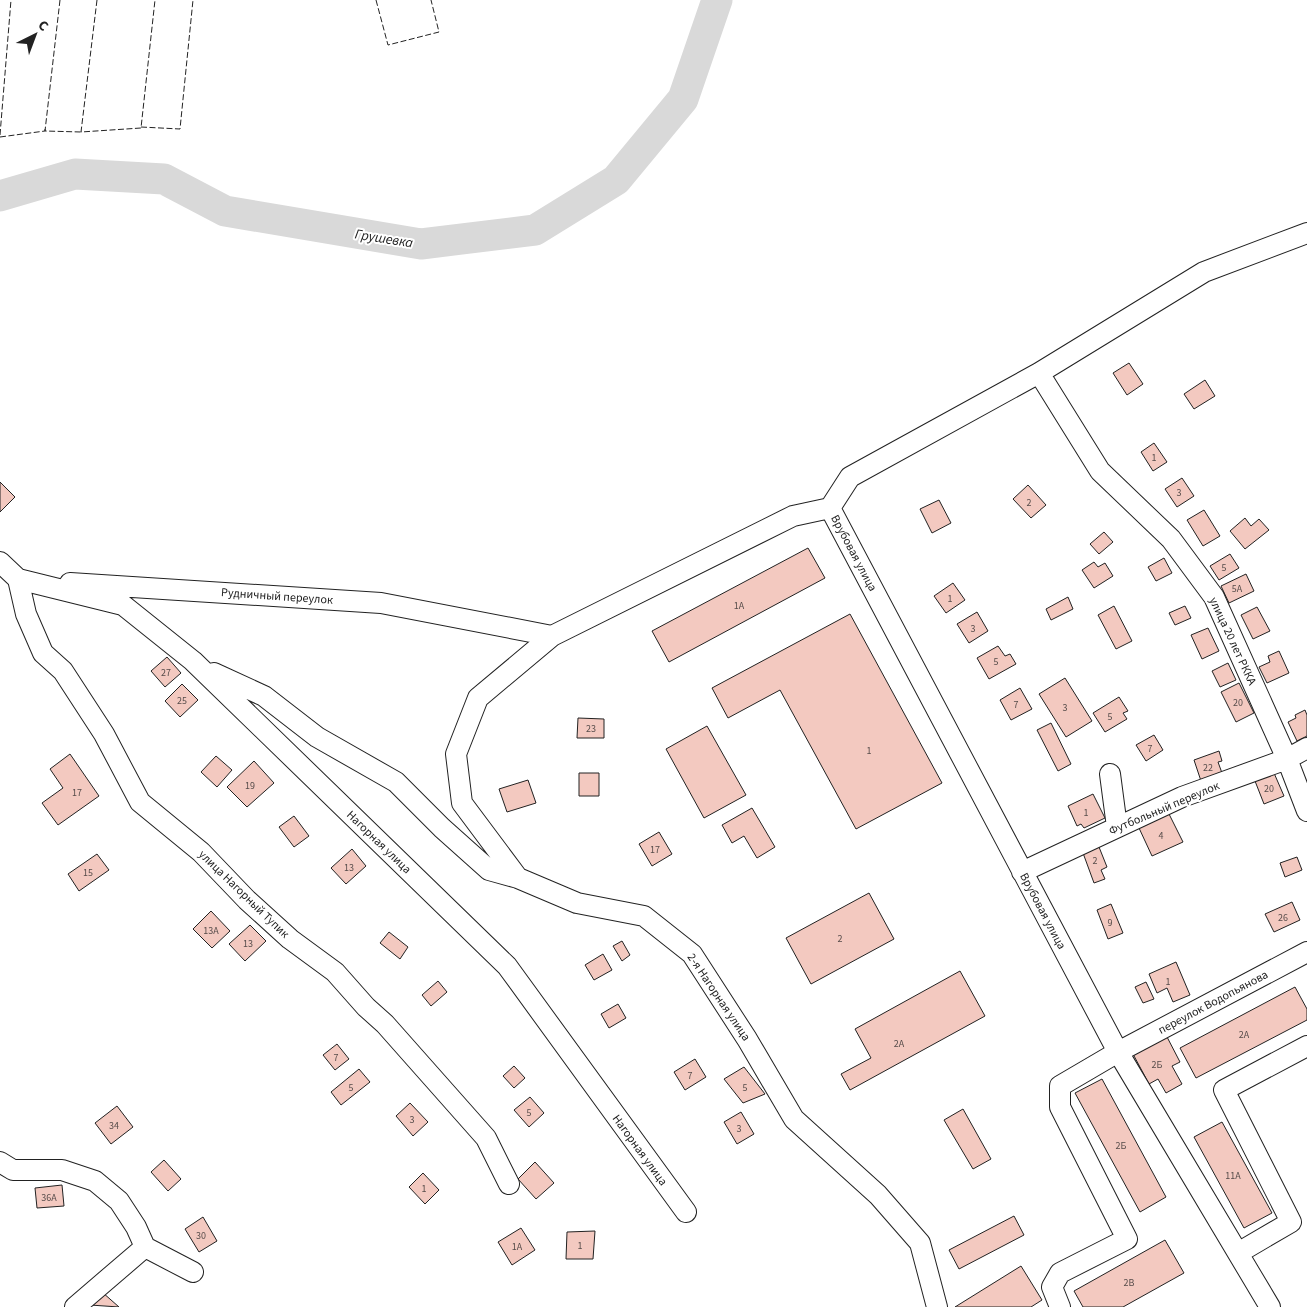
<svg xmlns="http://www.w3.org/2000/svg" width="1307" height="1307" font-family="'Source Sans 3',sans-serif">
	<rect width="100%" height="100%" fill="#fff"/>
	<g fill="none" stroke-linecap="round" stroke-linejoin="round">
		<path stroke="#d9d9d9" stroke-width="31" d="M0,196l75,-22 89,5 61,32 196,33 114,-14 81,-50 67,-81 34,-99"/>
	</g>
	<path fill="#f3c9c0" stroke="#222" d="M1129,363l14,21 -16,11 -14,-22z
		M1205,380l10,16 -21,13 -10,-15z
		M1154,443l13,19 -14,9 -12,-19z
		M1182,478l12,18 -17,11 -12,-18z
		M0,482l15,15 -15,15z
		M1028,485l18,20 -15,13 -18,-19z
		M939,500l12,23 -19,10 -12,-24z
		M1204,510l16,26 -17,10 -16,-26z
		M1245,518l6,8 8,-7 10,11 -24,19 -15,-18z
		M1104,532l9,10 -14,12 -9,-10z
		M808,548l17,30 -156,84 -17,-31z
		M1230,554l9,14 -20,12 -9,-14z
		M1164,558l8,15 -16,8 -8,-14z
		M1094,562l4,5 7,-4 8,13 -19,12 -12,-18z
		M1246,574l8,17 -25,12 -8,-17z
		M953,583l12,17 -19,13 -12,-17z
		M1068,597l5,12 -22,11 -5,-11z
		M1114,606l18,35 -16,8 -18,-34z
		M1185,606l6,12 -16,7 -6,-12z
		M1257,607l13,24 -17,8 -12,-24z
		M977,612l11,19 -19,12 -12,-19z
		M850,614l92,169 -86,46 -76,-139 -52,28 -16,-30z
		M1208,628l11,23 -17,8 -11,-24z
		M998,646l7,10 5,-2 6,10 -27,15 -12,-21z
		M1279,651l10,22 -22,10 -8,-16 11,-5 -2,-6z
		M167,657l14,16 -16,14 -14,-16z
		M1228,663l8,17 -16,7 -8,-16z
		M1065,678l27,43 -26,16 -27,-43z
		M1239,683l15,30 -18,9 -15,-30z
		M182,684l16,16 -18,17 -15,-16z
		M1020,688l12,21 -21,11 -11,-20z
		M1119,697l9,14 -5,2 4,6 -22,13 -12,-19z
		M1305,710l2,5v21l-10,5 -9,-19 8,-4 -1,-3z
		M578,718l26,1v19h-27z
		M1051,723l20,41 -13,7 -21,-41z
		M707,726l39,69 -42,23 -38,-69z
		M1154,735l9,15 -17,11 -10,-16z
		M1219,751l3,10 -4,1 4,11 -21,8 -7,-21z
		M70,754l29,42 -41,29 -16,-22 21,-15 -13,-19z
		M216,756l16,14 -15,17 -16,-15z
		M254,761l20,22 -27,24 -20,-20z
		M579,773h20v23h-20z
		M1274,773l10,23 -20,8 -9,-23z
		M528,780l8,23 -29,9 -8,-23z
		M1093,794l12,24 -21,10 -3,-4 -4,2 -9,-20z
		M752,808l23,39 -18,11 -13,-22 -12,7 -10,-18z
		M1169,814l14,28 -31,14 -13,-28z
		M294,816l15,20 -15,11 -15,-20z
		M659,832l13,22 -20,12 -13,-22z
		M1099,847l8,20 -6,3 4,9 -11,4 -11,-30z
		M352,849l14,17 -20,18 -15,-16z
		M97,854l12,16 -30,21 -11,-17z
		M1297,857l5,13 -17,7 -5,-14z
		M869,893l25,46 -83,45 -25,-46z
		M1292,902l8,18 -26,12 -9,-18z
		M1111,904l12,29 -15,6 -11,-29z
		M211,911l19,20 -18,17 -19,-19z
		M250,925l16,16 -21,20 -16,-17z
		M389,932l19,15 -8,12 -20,-16z
		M622,941l8,14 -8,6 -9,-15z
		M603,954l9,16 -18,10 -9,-15z
		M1176,962l14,33 -17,7 -6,-14 -10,5 -8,-19z
		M960,971l25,45 -135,74 -9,-16 30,-16 -16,-29z
		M438,981l9,11 -16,14 -9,-11z
		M1146,982l8,17 -11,4 -8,-16z
		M1295,987l12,22v11l-111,58 -16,-30z
		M618,1004l8,14 -17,10 -8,-14z
		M1166,1035l14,27 -8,4 10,18 -16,9 -8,-14 -9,5 -16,-30z
		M337,1044l12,15 -14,11 -12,-15z
		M695,1059l11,18 -21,13 -11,-18z
		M514,1066l11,12 -11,10 -11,-12z
		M744,1067l21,27 -22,9 -19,-24z
		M359,1069l11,13 -29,23 -10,-13z
		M1102,1079l64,118 -26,15 -65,-119z
		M530,1097l14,16 -15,14 -15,-17z
		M410,1103l18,19 -15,14 -17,-20z
		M117,1106l16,21 -22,17 -16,-21z
		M963,1109l28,50 -18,10 -29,-49z
		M741,1112l13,22 -17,10 -13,-22z
		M1222,1122l50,91 -28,15 -50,-91z
		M164,1160l17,19 -13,12 -17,-19z
		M535,1162l19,21 -18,16 -18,-20z
		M423,1173l16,17 -14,14 -16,-17z
		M62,1185l2,21 -27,2 -2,-20z
		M1014,1216l10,19 -65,34 -10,-19z
		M203,1217l14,24 -18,11 -14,-23z
		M521,1228l14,22 -23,15 -14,-23z
		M595,1231l-2,28h-27l1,-27z
		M1165,1240l19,33 -61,34h-40l-9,-16z
		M1021,1266l21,34 -11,7h-76z
		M102,1292l17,15 -29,-2z"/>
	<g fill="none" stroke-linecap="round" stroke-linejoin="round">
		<g stroke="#222" stroke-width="22">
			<path id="minor" d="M1039,373l61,98 71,68 43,58 73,162 20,52
				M830,508l288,544 152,255
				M0,562l18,17 105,26 70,56 314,305 179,246
				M18,579l8,35 17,39 20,18 41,63 36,68 61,50 46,48 43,39 45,33 31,35 19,17 101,114 23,46
				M70,583l311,20 171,33
				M214,673l50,23 53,41 79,45 46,46 47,42 29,8
				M1110,774l7,53
				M1022,872l160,-75 105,-38 20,-11
				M0,1162l13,8h49l33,11 24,20 17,26 9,20 48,25
				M1238,1253l53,-31 -67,-132 83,-44
				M75,1307l70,-60
				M937,1307l-17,-64 -42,-48 -84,-76 -47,-80 -55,-85 -48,-38 -67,-13 -59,-25 -56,-75 -6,-49 22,-56 74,-62 241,-120 37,-8 20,-31 189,-104 165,-101 103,-39
				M1060,1307l-8,-20 8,-14 67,-34 -67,-132v-21l58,-34 189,-100"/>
		</g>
		<use href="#minor" stroke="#fff" stroke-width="20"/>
		<path stroke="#222" stroke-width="1" stroke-dasharray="6 2.5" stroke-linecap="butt" d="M60,0l-15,131 36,1
			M97,0l-16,132 60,-4 14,-128
			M376,0l12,45 51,-13 -8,-32
			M141,127l39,2 13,-129
			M0,135l11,-135
			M0,137l45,-6v-2"/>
	</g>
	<g text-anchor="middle" stroke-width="4" stroke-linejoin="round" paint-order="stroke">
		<g font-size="10" fill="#564c4a">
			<text x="1154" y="461">1</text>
			<text x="1179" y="496">3</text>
			<text x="1029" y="506">2</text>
			<text x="1224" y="571">5</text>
			<text x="1237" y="592">5А</text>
			<text x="950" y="602">1</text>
			<text x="739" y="609">1А</text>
			<text x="973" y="632">3</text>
			<text x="996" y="665">5</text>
			<text x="166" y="676">27</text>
			<text x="182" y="704">25</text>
			<text x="1238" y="706">20</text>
			<text x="1016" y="708">7</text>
			<text x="1065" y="711">3</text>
			<text x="1110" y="720">5</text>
			<text x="591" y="732">23</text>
			<text x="1150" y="752">7</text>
			<text x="869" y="754">1</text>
			<text x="1208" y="771">22</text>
			<text x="250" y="789">19</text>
			<text x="1269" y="792">20</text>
			<text x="77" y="796">17</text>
			<text x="1086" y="816">1</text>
			<text x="1161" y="839">4</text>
			<text x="655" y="853">17</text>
			<text x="1095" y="864">2</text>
			<text x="349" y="871">13</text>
			<text x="88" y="876">15</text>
			<text x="1283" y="921">26</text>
			<text x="1110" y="926">9</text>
			<text x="211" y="934">13А</text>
			<text x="840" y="942">2</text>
			<text x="248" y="947">13</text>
			<text x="1168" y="985">1</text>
			<text x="1244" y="1038">2А</text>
			<text x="899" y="1047">2А</text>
			<text x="336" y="1061">7</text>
			<text x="1157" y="1068">2Б</text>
			<text x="690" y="1079">7</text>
			<text x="351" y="1091">5</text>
			<text x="745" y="1091">5</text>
			<text x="529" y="1116">5</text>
			<text x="412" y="1123">3</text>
			<text x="114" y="1129">34</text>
			<text x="739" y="1132">3</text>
			<text x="1121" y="1149">2Б</text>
			<text x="1233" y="1179">11А</text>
			<text x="424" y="1192">1</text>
			<text x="49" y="1201">36А</text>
			<text x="201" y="1239">30</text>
			<text x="580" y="1249">1</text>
			<text x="517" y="1250">1А</text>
			<text x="1129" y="1286">2В</text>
		</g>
		<g font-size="12" fill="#222" stroke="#fff">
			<text transform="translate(854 553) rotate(62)" y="4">Врубовая улица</text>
			<text transform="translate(277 596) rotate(4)" y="4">Рудничный переулок</text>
			<text transform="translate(1233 641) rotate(65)" y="4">улица 20 лет РККА</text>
			<text transform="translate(1164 808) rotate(-23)" y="4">Футбольный переулок</text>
			<text transform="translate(379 842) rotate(44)" y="4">Нагорная улица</text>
			<text transform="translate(244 894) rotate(44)" y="4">улица Нагорный Тупик</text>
			<text transform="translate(1043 911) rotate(62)" y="4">Врубовая улица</text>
			<text transform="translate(719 997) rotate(56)" y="4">2-я Нагорная улица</text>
			<text transform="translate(1213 1002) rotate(-28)" y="4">переулок Водопьянова</text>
			<text transform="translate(640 1150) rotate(54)" y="4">Нагорная улица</text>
		</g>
		<g font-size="14" font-style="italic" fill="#222" stroke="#fff">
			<text transform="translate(384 238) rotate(9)" y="5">Грушевка</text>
		</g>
	</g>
	<g transform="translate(35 35) rotate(42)" stroke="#ffffff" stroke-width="4" paint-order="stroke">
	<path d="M0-4L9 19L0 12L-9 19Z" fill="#222222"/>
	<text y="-8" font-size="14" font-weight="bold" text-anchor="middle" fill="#222222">С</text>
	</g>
</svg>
